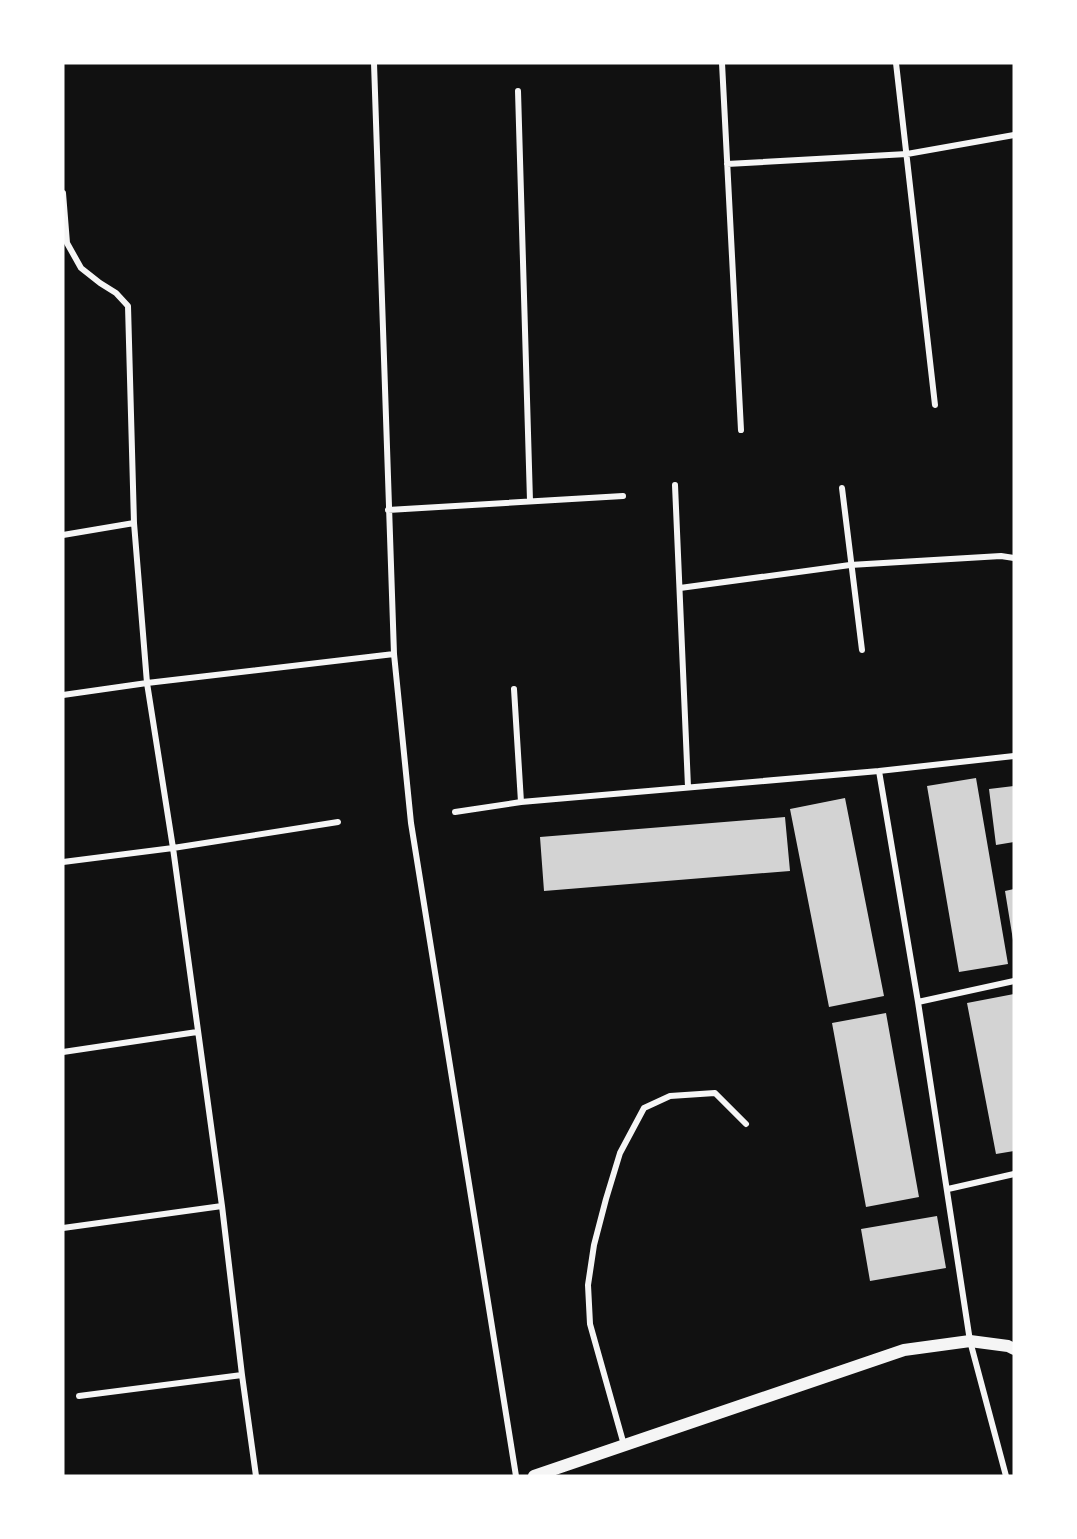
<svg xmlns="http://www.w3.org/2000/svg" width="1077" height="1539" font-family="Karla,sans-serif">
	<rect width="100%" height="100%" fill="#111"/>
	<path fill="#d3d3d3" d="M976,778l32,186 -49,8 -32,-186z
		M1014,786v56l-18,3 -7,-56z
		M845,798l39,198 -55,11 -39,-198z
		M785,817l5,54 -246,20 -4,-54z
		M1014,889v51h-1l-8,-49z
		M1014,994v157l-18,3 -29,-151z
		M886,1013l33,184 -53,10 -34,-184z
		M937,1216l9,52 -76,13 -9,-52z"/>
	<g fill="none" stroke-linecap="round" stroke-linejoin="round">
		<path stroke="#f5f5f5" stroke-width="6" d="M374,63l20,591 17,169 105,653
			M722,63l19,367
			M896,63l39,342
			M518,91l12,410
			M727,164l180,-10 107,-19
			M63,193l4,50 14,25 19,15 16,10 12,13 6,217 13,160 26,165 49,358 20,169 14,101
			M675,485l13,302
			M842,488l20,162
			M388,510l235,-14
			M63,535l71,-12
			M680,588l170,-23 151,-9 13,2
			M514,689l7,113
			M63,695l84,-12 247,-29
			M879,771l39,231 52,339 36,135
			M455,812l66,-10 358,-31 135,-15
			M63,862l110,-14 165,-26
			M918,1002l96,-21
			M63,1052l134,-20
			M948,1189l66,-15
			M63,1228l159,-22
			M79,1396l163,-21
			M624,1445l-34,-121 -2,-39 6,-40 12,-46 14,-46 24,-45 26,-12 45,-3 31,31"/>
		<path stroke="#f5f5f5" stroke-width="12" d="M534,1476l370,-126 66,-9 38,5 6,3"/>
	</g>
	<rect width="1077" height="1539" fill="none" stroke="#ffffff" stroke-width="129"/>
</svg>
